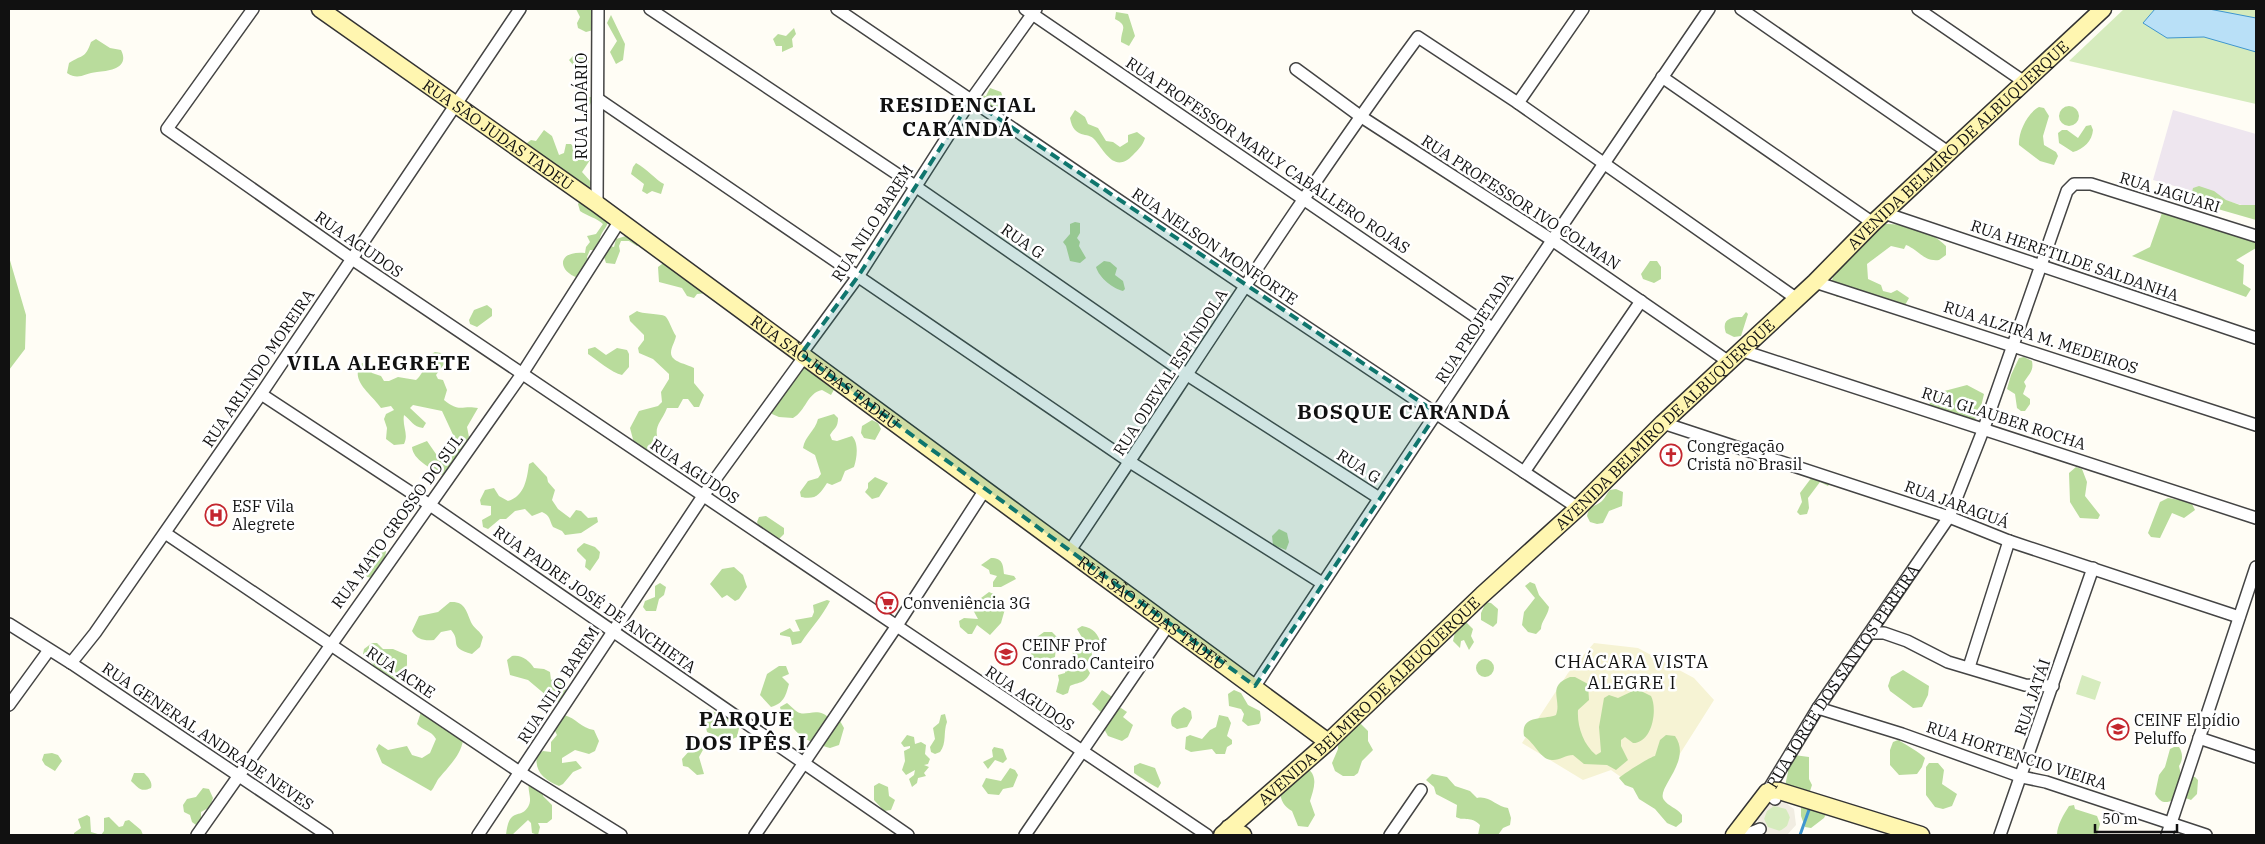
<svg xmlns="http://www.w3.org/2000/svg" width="2265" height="844" font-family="'IBM Plex Serif',serif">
	<rect width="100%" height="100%" fill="#fffdf5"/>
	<path fill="#eee6ef" d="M2173,110l83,24v75l-103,-29z"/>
	<path fill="#f6f3d4" d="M1594,643l44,5 56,30 20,22 -50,79 -29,8 -24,-17 -28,10 -61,-37 46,-70z"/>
	<path fill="#d5ebbd" d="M2124,9h132v95l-187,-43z
		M2082,675l19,7 -6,18 -19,-6z
		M1764 818a13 13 0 1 1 26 0a13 13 0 1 1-26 0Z"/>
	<path fill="#b9dc9c" d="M576,9h15l1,6 4,1 1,13 -11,3 -8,-4 -1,-5 3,-6z
		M1116,12l12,2 7,22 -6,10 -8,-4c0,-13 8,-16 -6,-23z
		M611,15l14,29 -2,16 -7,4 -6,-12 7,-11 -10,-18z
		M794,28l2,6 -4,5 1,8 -11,5v-6h-6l-3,-7 5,-5 8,2z
		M96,39l14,9 11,2c9,18 -11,21 -24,22 -13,1 -18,9 -30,1l2,-10c14,-9 16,-4 22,-21z
		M585,54l4,3 -1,22 -4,5 2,13h7l-3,8 -16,-12 8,-12 -4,-8 8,-7 -7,-3 -6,2 -4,-5 5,-5z
		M990,88l11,4 5,14 -2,7 -1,-1 -3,2 -18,-9 -7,-11 11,2z
		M2059 116a10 10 0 1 1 20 0a10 10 0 1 1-20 0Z
		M2039,107l5,1 5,8 -6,20 1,9 12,7 2,4 -4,9 -14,-4 -21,-16c-1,-12 8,-32 20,-38z
		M1075,110l10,7 3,7 10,4 8,13 7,1 7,5 8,-5v-7l9,-3 8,6c-2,7 -7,12 -12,17 -18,19 -28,-3 -38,-15 -7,-9 -21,0 -25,-22z
		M2091,125l2,5c-1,11 -9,19 -20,22l-14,-9 -1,-10 4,-3h5l11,8 8,-12z
		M544,130l8,6 7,19 5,-2 2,-9h5l10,12 9,4 -8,12 10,11 -3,5 -5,1 -57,-41v-5l4,-3 5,1z
		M636,163c10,5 21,18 28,21l-3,10 -9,-3 -5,3 -5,-3 2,-7 -13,-10 2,-7z
		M2199,186l15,5 12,9 14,5h16v15l-66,-19 3,-13z
		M582,198l26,21c0,8 -4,9 -7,16 -3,7 1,7 -6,15h-5l-3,7 2,7 -11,14c-22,-8 -20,-28 7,-25l1,-6 4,-5 -3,-6 9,-2 7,-10c-6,-6 -16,-8 -23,-13l-2,-7z
		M2163,210l93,31v7l-20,12 8,5 -1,19 8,5 -5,8 -114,-41 18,-9z
		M1075,222l5,1v10l-3,5 3,4 -1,4 7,12 -6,5 -10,-2 -4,-15 -3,-4 7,-8v-10z
		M1884,224c23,0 45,5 62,22v9l-7,5c-15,2 -20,-10 -33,-15l-2,4 -13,-3 -24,18 1,15 13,6 2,6 8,2 6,-3 12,8 -9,16 -8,-1 -47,-19 -4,3h-4l-8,-7 4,-13 4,-4 -3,-4z
		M629,235l11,9 -3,2 -8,-5h-8l-2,5 1,5 -5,13 -9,-1 -2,-6 6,-11 4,1 2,-8z
		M9,257l17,58 -1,34 -16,21z
		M666,261l16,13 1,4 24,15 -10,1 -3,4 -7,-2 -5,-8 -23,-6 -1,-15z
		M1104,261l6,1 7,6 -2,7 8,6 2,8 -2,2c-9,-2 -24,-13 -27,-24z
		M1650,261h7l4,6v12l-7,4 -11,-4 -2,-5z
		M487,305l5,4v7l-15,11 -7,-3 -1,-4 5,-10z
		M637,311c8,4 26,2 29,6 4,5 6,13 10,19 -1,6 -5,11 -5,17 0,9 16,11 23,15v15l10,12 -5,12h-5l-6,-8h-5l-5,9h-11c-7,17 -15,18 -7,38l-2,4 -9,4 -15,-11 -4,-15 9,-17 19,-5 4,-4 -1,-10 8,-13v-5l-16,-15 -14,-6 -1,-5 6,-8v-5l-14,-14 -1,-5z
		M1746,312l2,2 -7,22 -7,1 -8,-4c-5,-14 5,-16 16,-16z
		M595,347l11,8 11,-7 10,2 2,4v13l-7,8c-10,-2 -25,-15 -34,-21v-5z
		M435,352l6,1 4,10 -9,12 2,4 5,1 4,10 -3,10c16,13 17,5 34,8l-11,19 2,10c-6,13 -18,22 -22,36l-5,2c-11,-7 -29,-15 -30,-28l15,-6 9,13 9,5 10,-20 -13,-28 -29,-6 -3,3 16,15 -3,5c-10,-1 -12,-8 -19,-13 -2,12 5,19 0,29l-10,1 -8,-6 1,-11 -3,-9 2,-5 8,-4 -3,-4 -10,2c-9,-14 -33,-28 -19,-45h5l5,10 9,3 3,5h5l9,-4 18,3c10,-8 9,-23 19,-28z
		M2024,357l8,4c2,10 -3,13 -8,21l2,4 -3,8 7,5v5l-5,7h-4l-4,-3 -2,-14 -8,-5 4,-14 8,-17z
		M803,366l9,3 24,17 -5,9 -9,-5c-15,3 -16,21 -29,28l-14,-1 -7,-3 -2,-6z
		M1967,385l17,9 -4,17 -6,10 -38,-12 -6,-4 -1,-5 4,-6z
		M834,414l4,4c0,10 -4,10 -8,17l2,5 5,1 15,-5c7,7 5,22 2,31l-9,4 -4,10 -9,4 -5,-2c-8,12 -11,17 -26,14l-1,-5 8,-11 10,-3 3,-4 -6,-19 -12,-7c2,-12 12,-17 15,-29z
		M872,420l6,3 3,6 -6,11 -11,-2 -3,-5 1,-7z
		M533,462l14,15 1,5 7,8 -3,10 6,9 12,9 6,-8 5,1 7,7 9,-1 1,5 -17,11 -16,2 -3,-4 -9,-4c-4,-7 -2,-11 -11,-15l-10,4 -7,-7 -10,2 -9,8h-6l-12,10 -5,-2 -1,-7 9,-5v-9l-10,-1 -1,-5 5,-10 9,-2 5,8 9,5c17,-5 19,-23 21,-37z
		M2076,467l6,2 5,13 -2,14 15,19 -2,4 -18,-1 -10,-16 -1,-29z
		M875,477l13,6 -9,14 -7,2 -7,-7 3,-4v-5z
		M1812,477l20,3 -4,6 -8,-4 -12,16 1,10 -2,6 -7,1 -3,-3 5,-10 -2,-9z
		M1616,489l7,3 -1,14 -13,5 -6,12 -6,1 -7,-2 -3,-6c2,-11 8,-9 15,-15 3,-3 5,-8 8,-11z
		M2168,498l23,4 4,8 -11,8 -12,-5 -12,25 -9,-1 -3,-4 12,-31z
		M766,516l18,12v6l-5,5 -19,-10 -3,-7 2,-5z
		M1279,529l8,4 2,9 -3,8 -13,-5 -1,-9z
		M584,543l11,4 5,5 -1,6 -9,13 -5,-4 1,-7 -9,-9v-2z
		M381,548l5,3 -2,13 -11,14 -6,-1 -5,-6 6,-6 -2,-5 3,-9z
		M991,558c12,0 12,7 13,16l10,2 2,3 -15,8h-8v-5l4,-6 -7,-2 -1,-4 -8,-5z
		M734,567l9,8 4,12 -8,12 -4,2 -8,-6 -5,3 -12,-14 12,-15z
		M1530,582l5,2 4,11 10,12c-1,9 -8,14 -8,22l-5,5 -8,-2 -6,-7 2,-13 11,-14 -10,-12z
		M660,583l6,4 -2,8 -5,4 -3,12h-10l-3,-4 2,-6 10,-4v-11z
		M989,592l7,3 -3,10 12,4 -4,14 -11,12 -13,-10 -5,9h-4l-8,-7 -1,-6 5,-3 14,1 -6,-11 1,-9 8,-1z
		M827,600l3,1c-8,16 -20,28 -29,42l-9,2 -2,-8 -10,-2v-2l10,-5 3,4 7,-1 -5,-11 17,-3 2,-5 -1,-7z
		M450,602c16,-1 16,10 22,22 3,5 8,7 11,13l-3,10 -8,7c-25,-7 -10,-12 -21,-24l-10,2 -7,8c-9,1 -17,0 -22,-9l7,-15 19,-4z
		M1486,602l5,1 7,6 -1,14 -4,4 -12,-7v-7z
		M1466,622l7,7 -2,7 3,6 -5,8 -5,-10 -3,1 -1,7 -7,-7 3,-13z
		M1082,626c12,2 16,8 19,18l-6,3 -11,-6 -7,-12z
		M1044,632h8l5,5 -2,20 -9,6h-9l-6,-9 5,-7 -2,-5 3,-5z
		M372,643h5l6,6h10l14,6v10l-7,14 -11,1 -13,-6 -3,-10 -10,-10 1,-5z
		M1083,649l8,1 1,5 -7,10 5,8c-5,11 -12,9 -20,13l-2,7 -5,2 -7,-3 3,-12 -1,-5 7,-2 1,-5 6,-4 1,-13 7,2z
		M512,656c9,-2 18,5 22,12l10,1 6,3 1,8 4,-2 8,5 4,9 -7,10 -7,-1 -25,-21 -18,-5 -3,-15z
		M1476 668a9 9 0 1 1 18 0a9 9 0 1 1-18 0Z
		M779,666h7l3,8 -7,3 7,7c-3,10 -4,19 -18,23l-11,-12 7,-21z
		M1903,670l26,16 -1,9 -6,12 -9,1 -23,-17 -2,-5 3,-9z
		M1570,677h5l13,7 1,16 -11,10c-1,16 5,34 18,45l5,-3 -2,-25 5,-29 5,-3 9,3 19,-9 14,7c7,14 1,47 -18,47l-8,-6 -4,3v6l7,14 -12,10 -9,-5 -23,-1 -11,-9c-7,0 -13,5 -20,5 -12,1 -18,-17 -29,-24 -4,-22 21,-16 32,-21 6,-15 -10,-29 14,-38z
		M1102,690l13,9 -12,15 -11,-10z
		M1234,690l7,3 7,12 12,6 1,9 -2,4 -11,2 -6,-5 2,-7 -3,-5 -12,-3 -1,-12z
		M787,703c4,3 9,9 13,10 8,3 19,-7 31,7l9,1 4,7 -5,17 -9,3c-20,-6 -32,-10 -42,-28 -3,-5 -7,-7 -8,-13z
		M1184,707l7,4 1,7 -5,9 -10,2 -5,-3c-4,-11 5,-15 12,-19z
		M1121,708l6,4 -4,5 10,8 -5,12 -6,4 -14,-5 -5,-9 13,-18z
		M707,709l29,12 3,7 -2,9 -9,4 -21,-9 -4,-19z
		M421,712l17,9 5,8 5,-2 15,13c-2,15 -14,26 -23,37 -4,4 -5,10 -9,14l-49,-28 -6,-14 3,-5 9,6 19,-4 5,9 10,3 8,-5 6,-14c-5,-9 -13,-8 -19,-15z
		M945,714l2,8c-4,10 0,21 -7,30l-5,2 -4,-2 -1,-5 5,-8 -2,-11 6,-5 2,-8z
		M564,715c12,3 17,13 30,15l5,11 -4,10 -6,3 -14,-4 -13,8v5l14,-2 6,7 -9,4 -10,12 -4,2c-15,-6 -25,-15 -22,-31l6,-4 8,1v-10l6,-7 -2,-4 2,-9z
		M1219,715l9,2 3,6 -4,13 5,4v4l-5,3 -2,7h-9l-4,-5 -21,3 -6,-3 1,-12 4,-2 12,4 8,-9 6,-3z
		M1356,723l5,1 7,7v10l5,9 -11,11 -4,12 -4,3h-11l-8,-5 -3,-8 6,-14v-11z
		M907,735l7,2 1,7 6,-2 5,3 -1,9 5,5 -2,5 -4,1 5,2 -5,6 2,3 -8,2 -1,5 -5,4 -3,-8 5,-4 1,-5 -9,5 -4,-5 3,-9 -1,-10 6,-3v-2l-6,1 -3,-4z
		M1666,735l9,1c18,25 -20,53 -11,64 4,6 13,8 18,15v7l-6,5 -9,-4 -12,-14 -16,-10 -6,-11 -8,-3 -6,-7c4,-4 31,-21 36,-22l5,-16z
		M705,736l4,3 -10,18 5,17 -7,1 -9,-8 -5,-1 -1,-7 9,-10 1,-7z
		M1898,740c7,4 23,13 27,18l-3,9 -5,7 -18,1 -9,-10v-15l3,-8z
		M994,747l9,2 4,10 -4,4 -8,-3 -7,9 -5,-7 10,-5 -1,-7z
		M2174,747h5c4,6 4,13 0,19l2,9 14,2 3,3 -1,14 -6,6 -8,-3c-12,2 -19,12 -28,-3l4,-19 6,-8 5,-18z
		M52,753l6,2 4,6 -7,10 -10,-6 -3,-5 2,-6z
		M1794,755l15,2v22l3,6 -2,6 -5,1 -20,-6 3,-14 -1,-8z
		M1140,763l15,5 6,15 -3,5c-9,-5 -15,-9 -24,-15v-7z
		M1929,763h9l6,7 -2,14 15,10 -5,12 -9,3 -8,-2 -9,-12v-28z
		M1010,768l5,2 3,5 -5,12 -10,2 -4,6 -11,-1 -6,-8 4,-8 15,3z
		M1308,769c11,8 5,22 2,32l5,14 -7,12 -10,-1 -6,-15c-11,-7 -11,-12 -13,-25z
		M134,773h10c4,4 9,9 7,15 -11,5 -13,-1 -20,-7z
		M1432,774l15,3 8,9 15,5 7,7c12,-3 20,9 31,10l3,10 -1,7 -7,3 -5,7h-20l2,-10c-10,-10 -15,-3 -24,-8l1,-12 -21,-11 -2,-7 -8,-7z
		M529,783l13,3 1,10 9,9v14l-5,4h-9l2,4 -2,8 -6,-2 -1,-10 -3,-3 -16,15h-6c3,-29 14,-15 22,-28 5,-8 -1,-16 1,-24z
		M879,783l9,4 1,9 6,4 -4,10 -7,1 -10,-11v-14z
		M203,788l6,1 4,9 -3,9 -9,5v9l-5,4 -4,-3 -2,-7 -6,-3 -1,-7 4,-6 9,-2z
		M1801,802l26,10 -3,6 -13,10 -6,-1 -4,-11z
		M2074,805l1,4 22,7 3,8 -3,11h-40c0,-10 7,-21 12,-29z
		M87,815l3,2 1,15 10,3 3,-4v-13l5,-1 10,10 4,-1 2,-5 4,-1 12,10 2,5h-69v-2l7,-5 -3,-9z"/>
	<path fill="#f1ede2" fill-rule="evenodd" d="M1780,799l14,10 2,16 -9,10h-21l-6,-6 -3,-11 12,-18zM1774,806l12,3 4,8 -3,9 -7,5 -12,-4 -4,-8 3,-8z"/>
	<path fill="#b9e0f7" stroke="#3f96cf" d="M2155,9h54l47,9v34l-52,-15 -37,1 -24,-15z"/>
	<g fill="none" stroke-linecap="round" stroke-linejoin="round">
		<path stroke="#3f96cf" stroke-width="3" d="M1800,835l10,-28"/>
		<g stroke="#444" stroke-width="14">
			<g id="street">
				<path d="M253,9l-86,120 185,130 855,576"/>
				<path d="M650,9l265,177 271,188 193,124"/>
				<path d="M837,9l408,277 333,222"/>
				<path d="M1025,9l467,319"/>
				<path d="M1741,9l207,143"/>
				<path d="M1918,9l105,72"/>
				<path d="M1296,69l64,47 192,124 177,122"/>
				<path d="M1662,77l211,146"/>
				<path d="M598,99l532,363 192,121"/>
				<path d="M1518,103l65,-94"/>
				<path d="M597,204l1,-195"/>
				<path d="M1884,213l372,125"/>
				<path d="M1815,282l441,143"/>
				<path d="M1740,350l516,168"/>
				<path d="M801,354l58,-79 112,-175 65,-91"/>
				<path d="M261,394l169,111 478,330"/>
				<path d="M1663,423l286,94 60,24 230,76"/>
				<path d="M1524,472l117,-171"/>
				<path d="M165,533l356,240 100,62"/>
				<path d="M1069,552c116,-172 226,-348 349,-515l100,66 279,196"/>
				<path d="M9,624l62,39 256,172"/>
				<path d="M1872,633h12l23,8 41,21 77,23 28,1"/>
				<path d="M71,663l24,-30 166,-239 259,-385"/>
				<path d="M1969,667l40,-126"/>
				<path d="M1255,686c150,-227 301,-453 454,-677"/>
				<path d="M9,705l40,-55"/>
				<path d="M1818,708l84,26 120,43 24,5 160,53"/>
				<path d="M2199,738l57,19"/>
				<path id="s1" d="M1775,799l-8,-7 51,-84 131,-191 35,-89 83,-237 7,-7h17l165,52"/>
				<path d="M197,835l325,-461 97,-152"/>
				<path d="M478,835l225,-339 101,-139"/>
				<path d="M755,835l141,-208 90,-139"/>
				<path d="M1025,835l144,-211"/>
				<path d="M1390,835l31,-45"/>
				<path d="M1745,835l15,-6"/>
				<path d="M2000,835l93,-267"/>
				<path d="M2167,835l89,-268"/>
			</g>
		</g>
		<g stroke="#333" stroke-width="19">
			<g id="secondary">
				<path id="s2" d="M320,9l277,195 731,538"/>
				<path d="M1229,828l14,7"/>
				<path id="s3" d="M1222,835l106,-93 154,-147 96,-87 85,-85 152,-141 58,-59 230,-214"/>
				<path d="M1734,835l33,-43 9,-2 145,45"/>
			</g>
		</g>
		<use href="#street" stroke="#fff" stroke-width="11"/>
		<use href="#secondary" stroke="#fff6b0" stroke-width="16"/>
	</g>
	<path fill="#0f766e" fill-opacity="0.2" stroke="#0f766e" stroke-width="4" stroke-dasharray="10 6" stroke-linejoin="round" d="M971,100l466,313 -182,273 -454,-332 58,-79z"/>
	<defs>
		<g id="church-ring" transform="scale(1.125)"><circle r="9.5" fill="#fff" stroke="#c4262e" stroke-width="1.5"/><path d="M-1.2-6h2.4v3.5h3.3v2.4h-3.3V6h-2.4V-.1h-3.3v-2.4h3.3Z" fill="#c4262e"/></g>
		<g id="hospital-ring" transform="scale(1.125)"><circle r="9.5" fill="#fff" stroke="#c4262e" stroke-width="1.5"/><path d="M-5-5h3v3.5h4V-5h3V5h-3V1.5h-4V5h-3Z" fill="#c4262e"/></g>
		<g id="supermarket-ring" transform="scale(1.125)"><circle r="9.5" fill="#fff" stroke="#c4262e" stroke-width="1.5"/><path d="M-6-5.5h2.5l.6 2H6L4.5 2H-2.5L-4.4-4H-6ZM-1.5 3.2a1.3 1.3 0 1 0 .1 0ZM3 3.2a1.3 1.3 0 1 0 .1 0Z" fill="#c4262e"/></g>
		<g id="school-ring" transform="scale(1.125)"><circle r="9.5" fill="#fff" stroke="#c4262e" stroke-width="1.5"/><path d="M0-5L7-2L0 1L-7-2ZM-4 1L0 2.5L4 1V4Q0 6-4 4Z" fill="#c4262e"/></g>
	</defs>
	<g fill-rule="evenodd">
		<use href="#church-ring" x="1671" y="455"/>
		<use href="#hospital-ring" x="216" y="515"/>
		<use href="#supermarket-ring" x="887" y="603"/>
		<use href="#school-ring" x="1006" y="654"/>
		<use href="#school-ring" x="2118" y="729"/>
	</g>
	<g text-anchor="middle" stroke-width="5" stroke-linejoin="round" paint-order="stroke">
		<g font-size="16" fill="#111" stroke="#fff">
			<text transform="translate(581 106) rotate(-90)" y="6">RUA LADÁRIO</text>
			<text dy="6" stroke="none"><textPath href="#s2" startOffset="218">RUA SÃO JUDAS TADEU</textPath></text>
			<text dy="6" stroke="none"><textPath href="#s3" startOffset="1009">AVENIDA BELMIRO DE ALBUQUERQUE</textPath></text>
			<text transform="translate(1268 155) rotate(34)" y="6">RUA PROFESSOR MARLY CABALLERO ROJAS</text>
			<text transform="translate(2170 192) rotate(17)" y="6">RUA JAGUARI</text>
			<text transform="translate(1521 202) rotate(33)" y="6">RUA PROFESSOR IVO COLMAN</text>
			<text transform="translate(872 223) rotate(-57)" y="6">RUA NILO BAREM</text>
			<text transform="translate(1023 241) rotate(35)" y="6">RUA G</text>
			<text transform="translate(359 244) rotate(35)" y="6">RUA AGUDOS</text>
			<text transform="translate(1215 246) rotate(34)" y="6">RUA NELSON MONFORTE</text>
			<text transform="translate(2075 260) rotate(19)" y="6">RUA HERETILDE SALDANHA</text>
			<text transform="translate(1474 328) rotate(-57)" y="6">RUA PROJETADA</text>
			<text transform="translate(2041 337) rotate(18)" y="6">RUA ALZIRA M. MEDEIROS</text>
			<text transform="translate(258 368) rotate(-56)" y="6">RUA ARLINDO MOREIRA</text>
			<text dy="6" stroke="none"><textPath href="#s2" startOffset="622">RUA SÃO JUDAS TADEU</textPath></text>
			<text transform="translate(1170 372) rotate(-57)" y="6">RUA ODEVAL ESPÍNDOLA</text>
			<text transform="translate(2004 418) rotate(18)" y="6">RUA GLAUBER ROCHA</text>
			<text dy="6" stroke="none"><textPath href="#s3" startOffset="604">AVENIDA BELMIRO DE ALBUQUERQUE</textPath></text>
			<text transform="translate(1359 466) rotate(33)" y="6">RUA G</text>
			<text transform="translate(695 471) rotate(34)" y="6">RUA AGUDOS</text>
			<text transform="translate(1957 504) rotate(20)" y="6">RUA JARAGUÁ</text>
			<text transform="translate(397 521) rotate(-54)" y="6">RUA MATO GROSSO DO SUL</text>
			<text transform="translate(595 599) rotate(35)" y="6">RUA PADRE JOSÉ DE ANCHIETA</text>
			<text dy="6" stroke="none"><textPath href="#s2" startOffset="1028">RUA SÃO JUDAS TADEU</textPath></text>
			<text transform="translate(401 672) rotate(34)" y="6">RUA ACRE</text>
			<text dy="6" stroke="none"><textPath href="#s1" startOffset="149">RUA JORGE DOS SANTOS PEREIRA</textPath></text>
			<text transform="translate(558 685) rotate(-57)" y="6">RUA NILO BAREM</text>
			<text transform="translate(2032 697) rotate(-71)" y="6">RUA JATÁI</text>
			<text transform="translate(1030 698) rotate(34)" y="6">RUA AGUDOS</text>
			<text dy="6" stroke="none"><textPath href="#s3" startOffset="199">AVENIDA BELMIRO DE ALBUQUERQUE</textPath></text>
			<text transform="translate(208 736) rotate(34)" y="6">RUA GENERAL ANDRADE NEVES</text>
			<text transform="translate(2017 755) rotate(18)" y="6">RUA HORTENCIO VIEIRA</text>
		</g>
		<g font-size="16" fill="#111" stroke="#fff" text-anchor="start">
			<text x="1687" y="452">Congregação<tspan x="1687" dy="18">Cristã no Brasil</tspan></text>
			<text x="232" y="512">ESF Vila<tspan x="232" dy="18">Alegrete</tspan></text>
			<text x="903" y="609">Conveniência 3G</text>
			<text x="1022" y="651">CEINF Prof<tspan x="1022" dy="18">Conrado Canteiro</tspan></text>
			<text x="2134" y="726">CEINF Elpídio<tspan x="2134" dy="18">Peluffo</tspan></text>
		</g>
		<g font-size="18" letter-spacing="1" fill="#111" stroke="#fff">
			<text x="1632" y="668">CHÁCARA VISTA<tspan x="1632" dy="21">ALEGRE I</tspan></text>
		</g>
		<g font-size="21" font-weight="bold" letter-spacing="1" fill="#111" stroke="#fff">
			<text x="958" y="112">RESIDENCIAL<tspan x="958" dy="24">CARANDÁ</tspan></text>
			<text x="379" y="370">VILA ALEGRETE</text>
			<text x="1404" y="419">BOSQUE CARANDÁ</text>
			<text x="746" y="726">PARQUE<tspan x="746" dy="24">DOS IPÊS I</tspan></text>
		</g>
	</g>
	<rect width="2265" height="844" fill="none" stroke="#111111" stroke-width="20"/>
	<path d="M2095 824v8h82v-8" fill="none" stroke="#111111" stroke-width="2.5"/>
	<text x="2102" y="824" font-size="15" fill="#111111" stroke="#ffffff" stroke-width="4" paint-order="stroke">50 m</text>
</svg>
